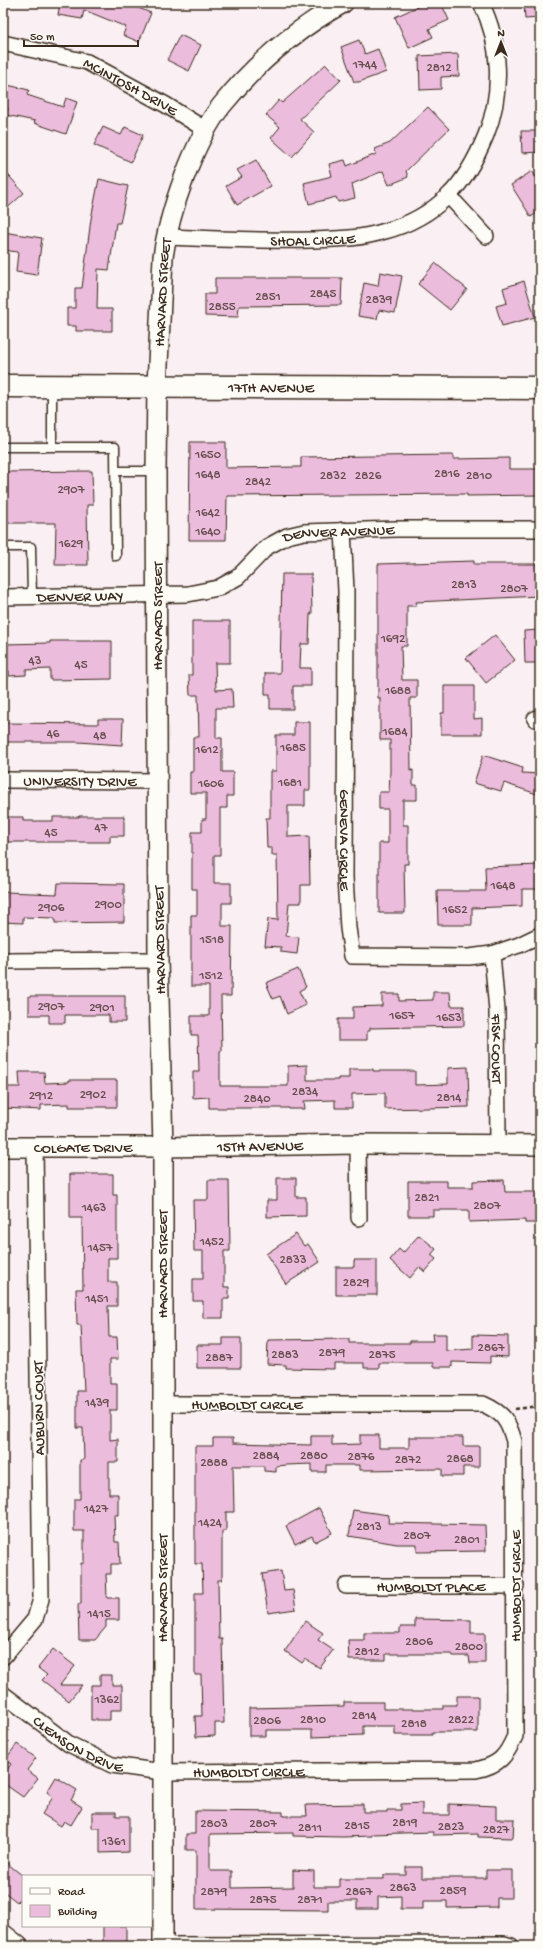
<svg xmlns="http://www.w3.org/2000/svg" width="543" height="1949" font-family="'Gochi Hand',sans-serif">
	<rect width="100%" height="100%" fill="#faeff2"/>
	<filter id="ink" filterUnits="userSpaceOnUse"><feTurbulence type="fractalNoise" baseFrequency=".025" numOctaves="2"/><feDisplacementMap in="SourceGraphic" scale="8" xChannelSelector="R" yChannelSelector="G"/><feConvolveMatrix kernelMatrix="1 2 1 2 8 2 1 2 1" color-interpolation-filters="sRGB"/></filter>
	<g filter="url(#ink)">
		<path fill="#ecbcdd" stroke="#3b2a1e" d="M60,3h66l25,10 -12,29 -16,-7 3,-8 -42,-17 -2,9 -24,-4z
			M425,3h16l8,17 -20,9 4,8 -24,11 -14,-31z
			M524,3h16v15l-15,1z
			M180,35l21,10 -12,26 -22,-11z
			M359,40l6,14 13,-5 8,23 -27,10h-5l-13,-35z
			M458,54l1,22 -18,1v12l-21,1 -1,-34z
			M326,64l15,16 -41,39 14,13 -22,25 -21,-19 9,-11 -14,-12 13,-15 3,3z
			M3,84l26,6 -2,5 36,12 3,-9 11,4 -11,32 -32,-11 1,-2 -29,-6 2,-7 -5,-1z
			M428,107l21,22 -43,42 2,6 -19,8 -6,-14 -31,13 3,14 -17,4 -2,-5 -27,7 -5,-21 28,-7 -3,-12 16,-4 2,6 29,-12 -1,-5 15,-6z
			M103,127l18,8 4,-8 18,8 -12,27 -37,-17z
			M521,131h19v21l-18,1z
			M256,160l15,26 -34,19 -11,-19 16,-9 -5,-7z
			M3,169l21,24 -21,19z
			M532,171l8,12v28l-9,6 -20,-32z
			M99,179l29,7 -8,37h-4l-7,47 -11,-1 -1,40h15v22h-36v-5h-9v-18h8v-20h7l9,-69z
			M3,232l39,6 -5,37 -21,-3 2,-20 -15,-2z
			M435,263l32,26 -17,21 -32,-26z
			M380,272l22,4 -7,37 -16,-3 -2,9 -19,-3 6,-33 14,3z
			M215,278h127l-1,27 -102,1 -1,11 -33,-1v-22h10z
			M524,281l11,36 -33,9 -6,-20 11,-3 -4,-15z
			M190,442h36v26l75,-1v-10l152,-2v4l56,-1v11h31v26l-73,1v-2l-240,2 -1,44h-37z
			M92,471l1,34h-6l1,60h-33l1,-42h-53v-51z
			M474,561v3h66v32l-124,6 1,4h-10v40h-6l1,34h15v18h-7l1,73 2,-1v15h4v15h-14v25h5v39h-4l1,49h-26v-70h9v-34h-9v-17h10l1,-21v-31h-10v-42h-2v-134z
			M282,574h29l1,40h-2l-1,30h-8l-1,24h11v18h-18v23h-23v-15h-5v-21h15z
			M192,621h38v42h-15l1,27 16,-1 1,19h-17v30h6v34h11v24h-6v12h-7v47h-6v28h17v20h-9v23h10l-1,70h-10l1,55h-2v35h68v-20l19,-1v15h31v-2h11v-9h24v2h42v14l33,-1v-16l20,-1 1,40 -84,2v-16l-33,1v14h-17v-8l-31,1 1,8h-16v-1h-80v-11l-16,1v-26h6l-1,-37h-7v-19h18v-30h-18v-71h6v-26h-5v-57h10v-13h4v-26h-16v-21h3v-35h6l-1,-42h-8l-1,-20h3z
			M540,630v33h-15l-1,-32z
			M495,635l20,25 -29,23 -20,-25z
			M50,641h62v38l-62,1v-11l-24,1v5l-17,1v-5h-6v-27l47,-1z
			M444,686h30v33l8,-1v16h-41v-21h3z
			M98,719h25l-1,26 -44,-3h-75v-19l95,1z
			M294,722h16v68h-5v16h-17v31l21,-1 1,49h-9v18h-12l-3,33 13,1 -2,17 -16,-2v-5l-16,-1 3,-27 10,1 -1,-65h-5v-7h-5l-1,-30h4v-47h6v-36h18z
			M483,755l40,13 -1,5 18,1v21l-36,-12 -3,8 -27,-8z
			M79,816h45v20h-14v6h-104v-3h-3v-22h20v4h30v-4h26z
			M540,865v24h-18v17l-50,2v17h-34l-1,-34h49l-1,-24z
			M58,883l66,1v38l-69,1v-5l-32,-1v6l-20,-1v-23h2v-7l52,2z
			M298,969l8,18 -7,4 7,14 -19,9 -7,-18 -7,3 -7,-16z
			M433,992h17l1,14h13v20l-94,2v3h-3v9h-29v-21h15v-12l29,-1v-12h17v7l34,-1z
			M29,996h96v26h-16v-7h-44v8h-16v-8h-20z
			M19,1072h25l1,11 24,-1v-2h48v27h-48v-3l-28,1v5l-38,-2v-21h17z
			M70,1174h43v21h4v63h-9v24h9v24h-9l1,31h8l1,22h-8v24h7v27h-7v30l8,-1v23h-9v32h9v21h-4l1,27h4l1,22h-9v10h-5l1,24h12v22h-13v7l-11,13h-16l-1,-36h3v-41h3v-32h-10v-32h6v-39h4l-1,-32h-6v-37h7l-3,-66h-4l-1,-36h7l-1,-71h-12z
			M277,1178h19v19h10v19l-39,1v-17h10z
			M208,1180h21l1,71h-6v36h5v12h-6v19h-20v-17h-10v-22h10v-28h-9l-1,-51h15z
			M504,1180l1,12h35v31h-15v-3l-56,2v-12h-36v6h-25v-35h39v6h26v-6z
			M296,1234l8,12 4,-2 12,18 -34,22 -20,-30z
			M419,1235l17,14 -5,6 5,4 -11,13 -6,-5 -9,11 -20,-18 9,-11 4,4z
			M354,1260h23v35h-41v-28h18z
			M432,1334h14v17l27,-2v-14l35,1v21l-18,-1v7l-38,-1v5h-19v-4h-54v5h-15v-5h-30v6l-48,-1v-3l-19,-1 1,-24 81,-1v4h61v-2h23z
			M223,1338h18v30h-44v-23h26z
			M360,1435h19v13h30v-11h54v9h16v21h-16v9h-21v-7l-82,1v-5h-34v7h-14v-8l-26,1 -10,1v6l-12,-1v-5h-31l1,46h-8v19h-4v49h-4l1,59h3l2,84h-9v13l-19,1 -1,-21h7l-1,-41h-6v-82h8l-1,-29h-7v-118h18v-8h20v5l78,2v-9h21v9l28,-1z
			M319,1508l13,25 -17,9 -3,-6 -17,8 -9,-18z
			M353,1510l36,5 -1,8 97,2 1,26 -69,1v-8h-20l-48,-8z
			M281,1571l3,20 9,-1 3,19 -28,4 -6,-39z
			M415,1619l56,1v13h14v30h-15l-1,-7h-16l-1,-2h-66v6h-37l-1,-20h16v-7h36v-6h15z
			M305,1621l18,12 -5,7 15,10 -13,18 -15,-9 -3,4 -17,-12z
			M53,1649l22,17 -15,19h22l-13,16 -27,-21 5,-5 -9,-7z
			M100,1675h12v10h10v25h-12v10h-19v-35h9z
			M457,1696h21v36h-46v3h-37v-9h-32v9l-51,2v-7h-46v6h-17v-28l95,-2v-4h39v7h60v-4h14z
			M17,1744l19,14 -9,12 11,8 -15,19 -20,-14v-8l8,-11 -6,-4z
			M56,1777l21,13 -6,10 11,7 -11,18 -7,-4 -3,5 -19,-12 11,-17 -6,-5z
			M422,1803v12h27v-11l47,2v13h18l-1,19 -35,-1v-3l-45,1v-3l-61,2v2l-29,1 -50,-1v-3l-83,1v37h22v17l61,-1v-17l21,1v16h25v-8h45v-4h22v-8h16v11h64v-8h26v28h-15v9l-50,1v-7h-24v8h-22v-13l-23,1v12h-21v-8h-29v9l-132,-1v-59h-10v-16h9v-23l88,1v4h24l-1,-11 57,-1v8h24v-2h14v-6z
			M92,1812h24v4h13v36l-29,1v-25h-8z
			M3,1860l20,16v19l-6,7 -14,-11z
			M103,1926h23v20h-23z"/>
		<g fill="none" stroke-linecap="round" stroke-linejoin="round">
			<g stroke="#3b2a1e" stroke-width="11">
				<path id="service" d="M3,447h112l1,109
					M52,447v-60
					M116,471h40
					M3,547h28l1,50"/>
			</g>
			<g stroke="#3b2a1e" stroke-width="18">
				<g id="minor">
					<path id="s1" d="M3,43l84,19 79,43 40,25"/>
					<path d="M449,196l37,40"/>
					<path id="s2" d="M166,237c48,2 96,4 145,3 25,-1 50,-1 74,-9 23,-6 46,-19 63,-35 18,-17 29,-39 38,-61 17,-42 15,-92 -5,-132"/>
					<path id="s3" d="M343,530l3,61 -1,286 3,51 4,28 117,1 23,-3 27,-9 21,-10"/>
					<path id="s4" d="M3,597l185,-3 30,-6 20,-11 29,-30 20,-11 17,-4 92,-3h144"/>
					<path d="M535,719l5,-2"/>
					<path id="s5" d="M3,780l155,1"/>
					<path id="s6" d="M492,954l5,57 1,133"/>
					<path d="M3,961l155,-1"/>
					<path d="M358,1144l1,74"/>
					<path id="s7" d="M346,1586h170"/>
					<path d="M3,1657l32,-38 6,-20 -6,-452"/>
					<path id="s8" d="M3,1694l66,50 43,21 51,7 313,-2c23,-5 30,-13 39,-34l-1,-295c-6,-21 -11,-28 -31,-37h-321"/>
					<path d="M163,1945l341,-1 7,2"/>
				</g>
			</g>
			<g stroke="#3b2a1e" stroke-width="22">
				<g id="tertiary">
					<path id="s9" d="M3,1147h160l195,-3 182,1"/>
					<path d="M3,1934l15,12"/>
					<path id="s10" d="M163,1946v-799l-5,-187 -2,-489 1,-85 6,-129c6,-45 31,-117 59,-152 34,-42 74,-76 121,-102"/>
				</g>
			</g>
			<g stroke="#3b2a1e" stroke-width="25">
				<g id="secondary">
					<path id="s11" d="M3,386l537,2"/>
				</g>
			</g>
			<path stroke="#3b2a1e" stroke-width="2.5" stroke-dasharray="4 3" stroke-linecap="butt" d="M515,1409l25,-3"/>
			<use href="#service" stroke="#fdfcf7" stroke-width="8"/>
			<use href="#minor" stroke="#fdfcf7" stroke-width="15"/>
			<use href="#tertiary" stroke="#fdfcf7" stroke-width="19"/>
			<use href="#secondary" stroke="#fdfcf7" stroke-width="22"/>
		</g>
	</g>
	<g text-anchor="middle" stroke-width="3" stroke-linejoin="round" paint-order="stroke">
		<g font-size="13" fill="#674e4e">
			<text x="365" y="68">1744</text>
			<text x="439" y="71">2812</text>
			<text x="323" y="297">2845</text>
			<text x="268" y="300">2851</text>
			<text x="379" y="303">2839</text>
			<text x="222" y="310">2855</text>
			<text x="208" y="458">1650</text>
			<text x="447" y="477">2816</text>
			<text x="208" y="478">1648</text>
			<text x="333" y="479">2832</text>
			<text x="368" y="479">2826</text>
			<text x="479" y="479">2810</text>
			<text x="258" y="485">2842</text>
			<text x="71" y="493">2907</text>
			<text x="208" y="516">1642</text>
			<text x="208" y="535">1640</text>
			<text x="71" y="547">1629</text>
			<text x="464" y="588">2813</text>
			<text x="514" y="592">2807</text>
			<text x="393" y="642">1692</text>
			<text x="35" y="664">43</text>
			<text x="81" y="668">45</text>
			<text x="398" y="694">1688</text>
			<text x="395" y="735">1684</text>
			<text x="53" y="737">46</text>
			<text x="100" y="739">48</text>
			<text x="293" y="751">1685</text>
			<text x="207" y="753">1612</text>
			<text x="290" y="786">1681</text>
			<text x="211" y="787">1606</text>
			<text x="101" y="831">47</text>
			<text x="51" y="836">45</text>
			<text x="503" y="889">1648</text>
			<text x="108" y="908">2900</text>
			<text x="51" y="911">2906</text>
			<text x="455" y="913">1652</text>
			<text x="212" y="943">1518</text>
			<text x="211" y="979">1512</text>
			<text x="51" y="1010">2907</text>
			<text x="102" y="1011">2901</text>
			<text x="402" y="1019">1657</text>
			<text x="449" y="1021">1653</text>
			<text x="305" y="1095">2834</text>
			<text x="93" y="1098">2902</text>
			<text x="41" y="1099">2912</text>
			<text x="449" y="1101">2814</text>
			<text x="257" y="1102">2840</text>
			<text x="427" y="1201">2821</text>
			<text x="487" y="1209">2807</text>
			<text x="94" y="1211">1463</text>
			<text x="212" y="1245">1452</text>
			<text x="100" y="1251">1457</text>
			<text x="293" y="1263">2833</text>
			<text x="356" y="1286">2829</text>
			<text x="97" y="1302">1451</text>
			<text x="491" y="1351">2867</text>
			<text x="332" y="1356">2879</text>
			<text x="285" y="1358">2883</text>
			<text x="382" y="1358">2875</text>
			<text x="219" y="1361">2887</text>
			<text x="97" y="1406">1439</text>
			<text x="266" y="1459">2884</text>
			<text x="314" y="1459">2880</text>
			<text x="361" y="1460">2876</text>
			<text x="460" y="1462">2868</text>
			<text x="408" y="1463">2872</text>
			<text x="214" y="1466">2888</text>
			<text x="96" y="1512">1427</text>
			<text x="210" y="1526">1424</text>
			<text x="369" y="1530">2813</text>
			<text x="417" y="1539">2807</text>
			<text x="467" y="1543">2801</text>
			<text x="99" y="1617">1415</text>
			<text x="419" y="1645">2806</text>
			<text x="469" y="1650">2800</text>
			<text x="367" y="1655">2812</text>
			<text x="107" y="1703">1362</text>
			<text x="364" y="1719">2814</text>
			<text x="313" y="1723">2810</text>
			<text x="461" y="1723">2822</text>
			<text x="267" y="1724">2806</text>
			<text x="414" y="1727">2818</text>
			<text x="405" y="1826">2819</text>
			<text x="214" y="1827">2803</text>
			<text x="263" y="1827">2807</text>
			<text x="357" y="1829">2815</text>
			<text x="451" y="1830">2823</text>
			<text x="310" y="1831">2811</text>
			<text x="496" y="1833">2827</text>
			<text x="114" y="1845">1361</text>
			<text x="403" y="1891">2863</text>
			<text x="453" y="1894">2859</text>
			<text x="214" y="1895">2879</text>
			<text x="359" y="1895">2867</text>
			<text x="263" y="1903">2875</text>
			<text x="310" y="1903">2871</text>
		</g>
		<g font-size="15" fill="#3b2a1e" stroke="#fdfcf7">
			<text dy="5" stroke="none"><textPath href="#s1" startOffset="136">MCINTOSH DRIVE</textPath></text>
			<text dy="5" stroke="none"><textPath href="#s2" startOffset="147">SHOAL CIRCLE</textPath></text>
			<text dy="5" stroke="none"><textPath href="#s10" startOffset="1654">HARVARD STREET</textPath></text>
			<text dy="5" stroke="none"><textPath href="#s11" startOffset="268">17TH AVENUE</textPath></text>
			<text dy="5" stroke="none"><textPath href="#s4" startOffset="355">DENVER AVENUE</textPath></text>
			<text dy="5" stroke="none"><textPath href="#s4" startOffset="77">DENVER WAY</textPath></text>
			<text transform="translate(157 616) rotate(-90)" y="5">HARVARD STREET</text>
			<text dy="5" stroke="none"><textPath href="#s5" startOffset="77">UNIVERSITY DRIVE</textPath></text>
			<text dy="5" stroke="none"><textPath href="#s3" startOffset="310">GENEVA CIRCLE</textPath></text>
			<text transform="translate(159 940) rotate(-91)" y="5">HARVARD STREET</text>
			<text dy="5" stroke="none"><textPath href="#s6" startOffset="95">FISK COURT</textPath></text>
			<text dy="5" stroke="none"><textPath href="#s9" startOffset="257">15TH AVENUE</textPath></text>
			<text dy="5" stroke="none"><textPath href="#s9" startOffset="80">COLGATE DRIVE</textPath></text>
			<text transform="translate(162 1264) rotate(-90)" y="5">HARVARD STREET</text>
			<text x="247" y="1409">HUMBOLDT CIRCLE</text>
			<text transform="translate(38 1408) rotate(-91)" y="5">AUBURN COURT</text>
			<text dy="5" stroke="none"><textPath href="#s7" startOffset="85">HUMBOLDT PLACE</textPath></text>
			<text transform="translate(515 1586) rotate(-90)" y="5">HUMBOLDT CIRCLE</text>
			<text transform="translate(162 1588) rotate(-90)" y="5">HARVARD STREET</text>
			<text dy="5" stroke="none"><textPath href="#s8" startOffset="91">CLEMSON DRIVE</textPath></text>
			<text dy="5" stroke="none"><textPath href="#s8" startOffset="268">HUMBOLDT CIRCLE</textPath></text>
		</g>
	</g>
	<rect width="543" height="1949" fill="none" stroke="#fdfcf7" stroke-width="16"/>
	<rect x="8" y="8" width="527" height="1933" fill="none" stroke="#3b2a1e" stroke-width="1.5" filter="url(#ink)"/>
	<rect x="22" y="1875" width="130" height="52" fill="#fdfcf7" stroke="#afa8a0"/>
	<rect x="30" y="1888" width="20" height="6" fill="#fdfcf7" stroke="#afa8a0"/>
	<text x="58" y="1895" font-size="12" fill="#3b2a1e">Road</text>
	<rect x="30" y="1905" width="20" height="12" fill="#ecbcdd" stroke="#afa8a0"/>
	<text x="58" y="1915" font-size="12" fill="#3b2a1e">Building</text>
	<g transform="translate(501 42)" stroke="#fdfcf7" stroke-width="3" paint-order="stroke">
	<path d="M0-3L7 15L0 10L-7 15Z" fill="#3b2a1e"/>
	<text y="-6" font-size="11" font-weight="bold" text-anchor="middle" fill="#3b2a1e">N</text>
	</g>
	<path d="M24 40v6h114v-6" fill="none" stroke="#3b2a1e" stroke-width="2"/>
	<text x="30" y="40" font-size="12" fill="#3b2a1e" stroke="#fdfcf7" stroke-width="3" paint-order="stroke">50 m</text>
</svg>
